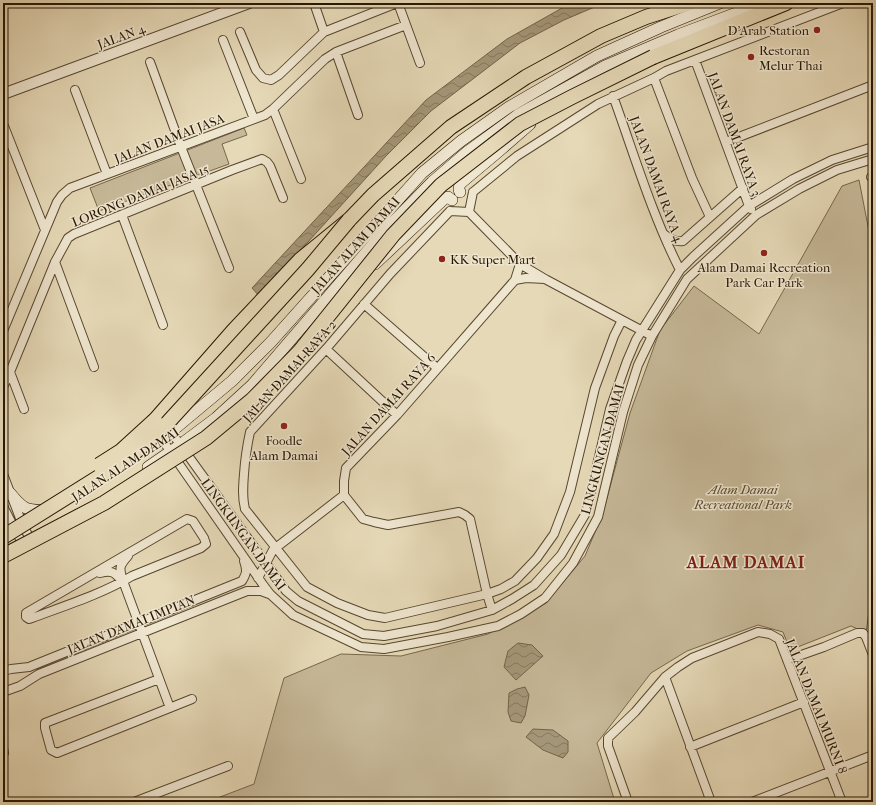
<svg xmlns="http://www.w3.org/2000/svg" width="876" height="805" font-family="'IM FELL French Canon',serif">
	<defs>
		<pattern id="water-waves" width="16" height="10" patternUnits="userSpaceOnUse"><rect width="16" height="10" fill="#a59779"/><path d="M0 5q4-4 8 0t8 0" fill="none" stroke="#867a61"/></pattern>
	</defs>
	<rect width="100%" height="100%" fill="#e6d9b7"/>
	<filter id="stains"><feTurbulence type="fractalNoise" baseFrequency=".005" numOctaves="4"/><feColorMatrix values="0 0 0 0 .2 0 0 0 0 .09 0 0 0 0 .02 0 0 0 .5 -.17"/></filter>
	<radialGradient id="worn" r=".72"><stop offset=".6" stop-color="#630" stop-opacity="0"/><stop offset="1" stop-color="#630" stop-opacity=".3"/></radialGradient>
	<path fill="#c6b898" stroke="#76674c" d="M244,128l3,7 -25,9 7,20 -130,47 -9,-23z
		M859,180l14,72v329l-7,52 -15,-7 -61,24 -7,-18 -25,-7 -71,26 -36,22 -54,70 18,59h-408l47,-18 30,-106 57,-24 60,2 87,-22 58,-31 39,-47 18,-43 27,-100 30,-83 34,-44 65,48 83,-148z"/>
	<path fill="url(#water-waves)" stroke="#736349" d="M571,3h33l-40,17 -44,23 -89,68 -45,45 -127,140 -7,-8 174,-188 81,-61z
		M518,643l14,2 11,11 -27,24 -12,-13 4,-16z
		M525,687l4,8 -4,21 -4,7 -10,-2 -3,-9 1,-19 8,-4z
		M533,729l20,1 15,11v11l-5,6 -20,-8 -17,-13z"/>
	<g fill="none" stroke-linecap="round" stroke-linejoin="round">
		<g stroke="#57472e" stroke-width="10">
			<path id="minor" d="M314,3l10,29
				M398,3l22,60
				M240,32l16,38 7,8 8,2 8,-5 45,-43 73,-29
				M223,40l31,79
				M336,52l22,63
				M695,60l54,146 2,3
				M150,62l31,85 48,121
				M654,78l38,100 18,39
				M75,90l32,84
				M613,96c21,58 39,119 67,174
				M273,109l28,70
				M4,126l41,104
				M726,142l147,-57
				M871,177l2,-1
				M473,192l44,-36 81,-52 56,-26 12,-7 177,-68
				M450,211l-60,63 -64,75 -76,83c-3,14 -5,27 -6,42 -1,12 -2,23 1,35l62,78 30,16 31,12 17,3 102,-24 14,-5 14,-8 22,-23 17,-24 16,-42 25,-104 19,-52 8,-16
				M450,211l19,1 51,52 25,15 107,57
				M469,212l4,-20
				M122,215l41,110
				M664,234c6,5 11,8 19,7l60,-53
				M55,262l39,105
				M515,280l5,-16
				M364,304l73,64
				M3,331l54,-129 5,-7 8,-7 195,-73 8,-6 52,-50 11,-7 70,-27
				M326,349l71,66
				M10,372l14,37
				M3,387l7,-15 45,-110 13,-24 6,-4 158,-64 30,-11 5,3 3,4 13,32
				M171,432l115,159 12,10 65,33 21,2 53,-10 55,-16 20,-11 22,-14 27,-30 25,-42 24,-104 17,-48 9,-21 44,-70 13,-13 56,-51 44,-27 39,-19 41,-13
				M161,438l103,148 6,8 23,21 68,32 23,2 64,-12 50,-11 23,-12 24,-16 28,-35 25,-46 25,-105 15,-47 14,-29 35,-57 69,-64 43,-26 38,-19 36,-11
				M3,474l20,52 8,14
				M5,510l18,35
				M187,519l6,2 11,17 2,6 -5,4 -69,28c-30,18 -68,30 -100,42l-3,1 -3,-2v-4z
				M128,556c-9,10 -9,12 -5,25l47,127
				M100,573c12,-3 14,-1 22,8
				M258,578l15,-28 71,-55
				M492,610l-5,-16 -17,-75 -5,-4 -6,-3 -71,13 -14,-3 -11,-3 -19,-24v-14l2,-13 51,-53 118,-135 11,-2 19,1
				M787,660l37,-13 33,-14h6l3,4 7,18
				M3,671l8,-2 18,-2 213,-86c5,-8 5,-11 2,-20
				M665,677l46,125
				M159,679l-114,44v5l6,22 6,3 135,-54
				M3,692l17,-6 19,-12 208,-83h14l8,3
				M690,747l114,-45
				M3,748l1,5h-1
				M134,802l94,-36
				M628,802l-20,-56v-8l27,-26 30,-35 13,-10 14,-9 66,-26 12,2 9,5 63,163
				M752,802l121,-47"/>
		</g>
		<g stroke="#57472e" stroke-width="12">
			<path id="tertiary" d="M3,94l246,-91"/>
		</g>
		<g stroke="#271601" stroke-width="12">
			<path id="secondary" d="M460,192c-2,-4 -1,-6 1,-9l37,-31 32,-28
				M375,264l69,-65 4,-2 4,3
				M152,443l19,-11 61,-51 39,-39 151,-169 39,-32 48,-34 88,-51 64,-29 59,-24
				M148,467l32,-22 36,-27 36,-33 136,-158 44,-45 35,-30 52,-38 86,-48 73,-31 85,-32
				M10,493c13,16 16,18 37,17
				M3,529l1,-6 -1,-15"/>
		</g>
		<g stroke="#271601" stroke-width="16">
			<path id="motorway" d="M653,57l133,-54
				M155,420l78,-89 67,-71 49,-40 24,-25 78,-68 75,-50 75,-41 45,-19 43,-14"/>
		</g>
		<use href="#minor" stroke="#efe6d0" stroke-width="8"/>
		<use href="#tertiary" stroke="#efe6d0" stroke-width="10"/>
		<use href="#secondary" stroke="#efe6d0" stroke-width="11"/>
		<use href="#motorway" stroke="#e6d9b7" stroke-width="14"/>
		<g stroke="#271601" stroke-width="16" stroke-linecap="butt">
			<path id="motorway-bridge" d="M99,465l22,-14 34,-31
				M3,537l123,-77 35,-30 147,-161 41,-49
				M3,556l101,-53 102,-65 46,-38 48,-49 93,-116 48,-50 79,-61 52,-27 81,-40"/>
		</g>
		<use href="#motorway-bridge" stroke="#e6d9b7" stroke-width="14"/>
	</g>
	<g fill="#8f2418" stroke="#efe6d0" stroke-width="1.5">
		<circle cx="817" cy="30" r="4"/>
		<circle cx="751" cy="57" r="4"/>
		<circle cx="764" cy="253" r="4"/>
		<circle cx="442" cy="259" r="4"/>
		<circle cx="284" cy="426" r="4"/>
	</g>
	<g text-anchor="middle" stroke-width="3" stroke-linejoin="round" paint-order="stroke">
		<g font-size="13" fill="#271601" stroke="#efe6d0" text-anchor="start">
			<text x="809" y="35" text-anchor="end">D'Arab Station</text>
			<text x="759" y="55">Restoran<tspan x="759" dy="15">Melur Thai</tspan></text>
			<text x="450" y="264">KK Super Mart</text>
			<text x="764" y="272" text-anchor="middle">Alam Damai Recreation<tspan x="764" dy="15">Park Car Park</tspan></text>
			<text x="284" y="445" text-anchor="middle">Foodle<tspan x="284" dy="15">Alam Damai</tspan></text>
		</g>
		<g font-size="13" fill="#271601" stroke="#efe6d0">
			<text transform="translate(121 36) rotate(-20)" y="5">JALAN 4</text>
			<text transform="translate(735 134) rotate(70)" y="5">JALAN DAMAI RAYA 3</text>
			<text transform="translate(169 138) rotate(-21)" y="5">JALAN DAMAI JASA</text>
			<text transform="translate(657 179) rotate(70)" y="5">JALAN DAMAI RAYA 4</text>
			<text transform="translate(140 195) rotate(-22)" y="5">LORONG DAMAI JASA 15</text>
			<text transform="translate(355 245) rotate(-48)" y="5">JALAN ALAM DAMAI</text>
			<text transform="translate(289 371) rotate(-48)" y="5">JALAN DAMAI RAYA 2</text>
			<text transform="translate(388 404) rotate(-48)" y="5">JALAN DAMAI RAYA 6</text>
			<text transform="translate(602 449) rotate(-75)" y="5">LINGKUNGAN DAMAI</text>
			<text transform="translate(125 464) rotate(-33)" y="5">JALAN ALAM DAMAI</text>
			<text transform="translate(244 534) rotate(54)" y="5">LINGKUNGAN DAMAI</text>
			<text transform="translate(131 624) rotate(-22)" y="5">JALAN DAMAI IMPIAN</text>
			<text transform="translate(817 706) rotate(68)" y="5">JALAN DAMAI MURNI 8</text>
		</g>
		<g font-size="13" font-style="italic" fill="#57472e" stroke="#efe6d0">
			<text x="743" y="494">Alam Damai<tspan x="743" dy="15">Recreational Park</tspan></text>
		</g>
		<g font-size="17" font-weight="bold" letter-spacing="1" fill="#7a1f14" stroke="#efe6d0">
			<text x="746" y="568">ALAM DAMAI</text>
		</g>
	</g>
	<rect width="876" height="805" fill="none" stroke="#e6d9b7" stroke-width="16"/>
	<rect x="4" y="4" width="868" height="797" fill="none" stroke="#271601" stroke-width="2"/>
	<rect x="8" y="8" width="860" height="789" fill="none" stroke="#271601"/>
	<rect width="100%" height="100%" filter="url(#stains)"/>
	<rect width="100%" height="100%" fill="url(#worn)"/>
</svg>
